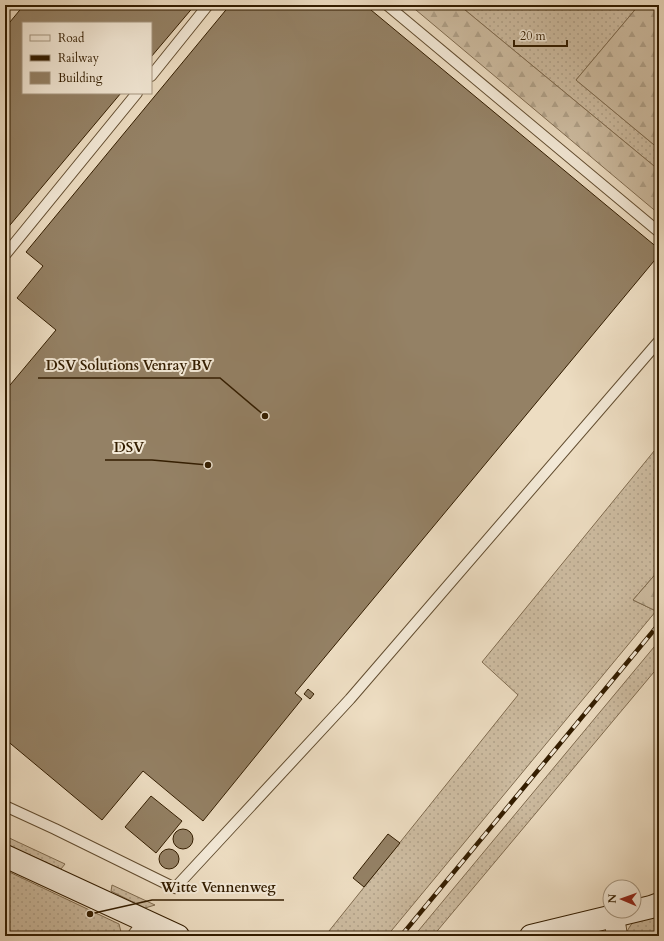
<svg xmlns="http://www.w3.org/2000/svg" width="664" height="941" font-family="Cardo,serif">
	<defs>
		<pattern id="grass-dots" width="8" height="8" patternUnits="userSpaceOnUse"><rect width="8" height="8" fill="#cdbca1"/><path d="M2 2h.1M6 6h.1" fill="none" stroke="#b0a189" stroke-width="1.8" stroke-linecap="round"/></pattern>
		<pattern id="forest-firs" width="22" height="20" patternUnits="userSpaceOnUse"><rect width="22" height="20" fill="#cdbca1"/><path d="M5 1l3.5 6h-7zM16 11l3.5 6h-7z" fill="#b0a189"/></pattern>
	</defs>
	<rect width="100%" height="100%" fill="#edddc2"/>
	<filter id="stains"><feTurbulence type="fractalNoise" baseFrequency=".005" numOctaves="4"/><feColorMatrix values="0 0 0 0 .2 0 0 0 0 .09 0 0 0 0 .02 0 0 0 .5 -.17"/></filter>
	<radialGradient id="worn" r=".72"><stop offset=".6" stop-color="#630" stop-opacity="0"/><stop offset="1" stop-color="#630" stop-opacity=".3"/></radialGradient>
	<path fill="url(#grass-dots)" stroke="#806c50" d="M459,5h180l-63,75 83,69v11l-5,6z
		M659,445v63l-3,3 3,3v56l-26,30 23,11 -269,325h-62l193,-241 -36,-33z
		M659,641v25l-226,270h-19z
		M5,836l60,28 -4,5 -56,-25z
		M5,870l114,54 3,12h-117z
		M112,885l43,20 -10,3 -34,-17z
		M659,911v22l-32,-1c6,-15 18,-16 32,-21z"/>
	<path fill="url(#forest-firs)" stroke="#806c50" d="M410,5h49l195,161 5,-6v54z
		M639,5h20v144l-83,-69z
		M659,570v37l-3,4 -23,-11z"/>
	<path fill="#948165" stroke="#331d00" d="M24,5h171l-44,52v-34h-128v70h98l-116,138v-203z
		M230,5h135l294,244v6l-364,438 7,6 -99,122 -60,-50 -41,49 -97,-81v-348l51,-61 -39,-32 26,-32 -17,-14z
		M308,689l6,5 -4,5 -6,-5z
		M151,796l31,25 -26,32 -31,-26z
		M173 839a10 10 0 1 1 20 0a10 10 0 1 1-20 0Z
		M388,834l12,9 -36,44 -11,-9z
		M159 859a10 10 0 1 1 20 0a10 10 0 1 1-20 0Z"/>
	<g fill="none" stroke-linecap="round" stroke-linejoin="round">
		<g stroke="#624d30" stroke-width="12">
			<path id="lane" d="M387,5l272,227
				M151,76l57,-71
				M5,255l132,-162
				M5,806l50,23 120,59 175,-189 309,-358
				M132,936l12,-16"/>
		</g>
		<g stroke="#624d30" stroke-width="22">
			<path id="street" d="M614,916l3,20"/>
		</g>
		<g stroke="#331d00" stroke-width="24">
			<path id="secondary" d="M5,856l173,80
				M531,936l120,-29 8,-3"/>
		</g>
		<use href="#lane" stroke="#f3e9d7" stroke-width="10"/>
		<use href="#street" stroke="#f3e9d7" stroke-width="20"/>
		<use href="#secondary" stroke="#f3e9d7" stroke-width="22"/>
		<g stroke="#331d00" stroke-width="4.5">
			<path id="rail" d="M401,936l258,-312"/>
		</g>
		<use href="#rail" stroke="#f3e9d7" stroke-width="3" stroke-dasharray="9" stroke-linecap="butt"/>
	</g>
	<path fill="none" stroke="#331d00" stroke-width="1.5" d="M265 416L220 378H38M208 465L152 460H105M90 914L152 900H284"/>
	<g fill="#331d00" stroke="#f3e9d7" stroke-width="1.5">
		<circle cx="265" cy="416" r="4"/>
		<circle cx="208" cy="465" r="4"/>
		<circle cx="90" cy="914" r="4"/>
	</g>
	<g font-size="14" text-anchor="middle" font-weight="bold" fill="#331d00" stroke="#f3e9d7" stroke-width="4" stroke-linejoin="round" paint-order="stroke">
		<text x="129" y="370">DSV Solutions Venray BV</text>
		<text x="129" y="452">DSV</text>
		<text x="218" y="892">Witte Vennenweg</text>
	</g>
	<rect width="664" height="941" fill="none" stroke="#edddc2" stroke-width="20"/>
	<rect x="6" y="6" width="652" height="929" fill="none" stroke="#331d00" stroke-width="2"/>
	<rect x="10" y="10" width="644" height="921" fill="none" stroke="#331d00"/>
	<rect x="22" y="22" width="130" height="72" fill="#f3e9d7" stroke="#a69781"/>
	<rect x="30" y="35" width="20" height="6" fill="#f3e9d7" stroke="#a69781"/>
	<text x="58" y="42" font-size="12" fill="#331d00">Road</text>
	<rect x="30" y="55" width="20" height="6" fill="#331d00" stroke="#a69781"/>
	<text x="58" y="62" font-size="12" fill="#331d00">Railway</text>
	<rect x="30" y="72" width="20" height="12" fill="#948165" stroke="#a69781"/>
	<text x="58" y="82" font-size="12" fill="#331d00">Building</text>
	<g transform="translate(622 899) rotate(272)"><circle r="19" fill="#f3e9d7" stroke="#a69781"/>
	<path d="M0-3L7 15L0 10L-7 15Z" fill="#8f2418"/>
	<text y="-6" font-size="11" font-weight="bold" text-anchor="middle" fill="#331d00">N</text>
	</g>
	<path d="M514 40v6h53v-6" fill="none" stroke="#331d00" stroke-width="2"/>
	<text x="520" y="40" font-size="12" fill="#331d00" stroke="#f3e9d7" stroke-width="3" paint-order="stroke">20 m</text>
	<rect width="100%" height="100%" filter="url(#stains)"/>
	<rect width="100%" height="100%" fill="url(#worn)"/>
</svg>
